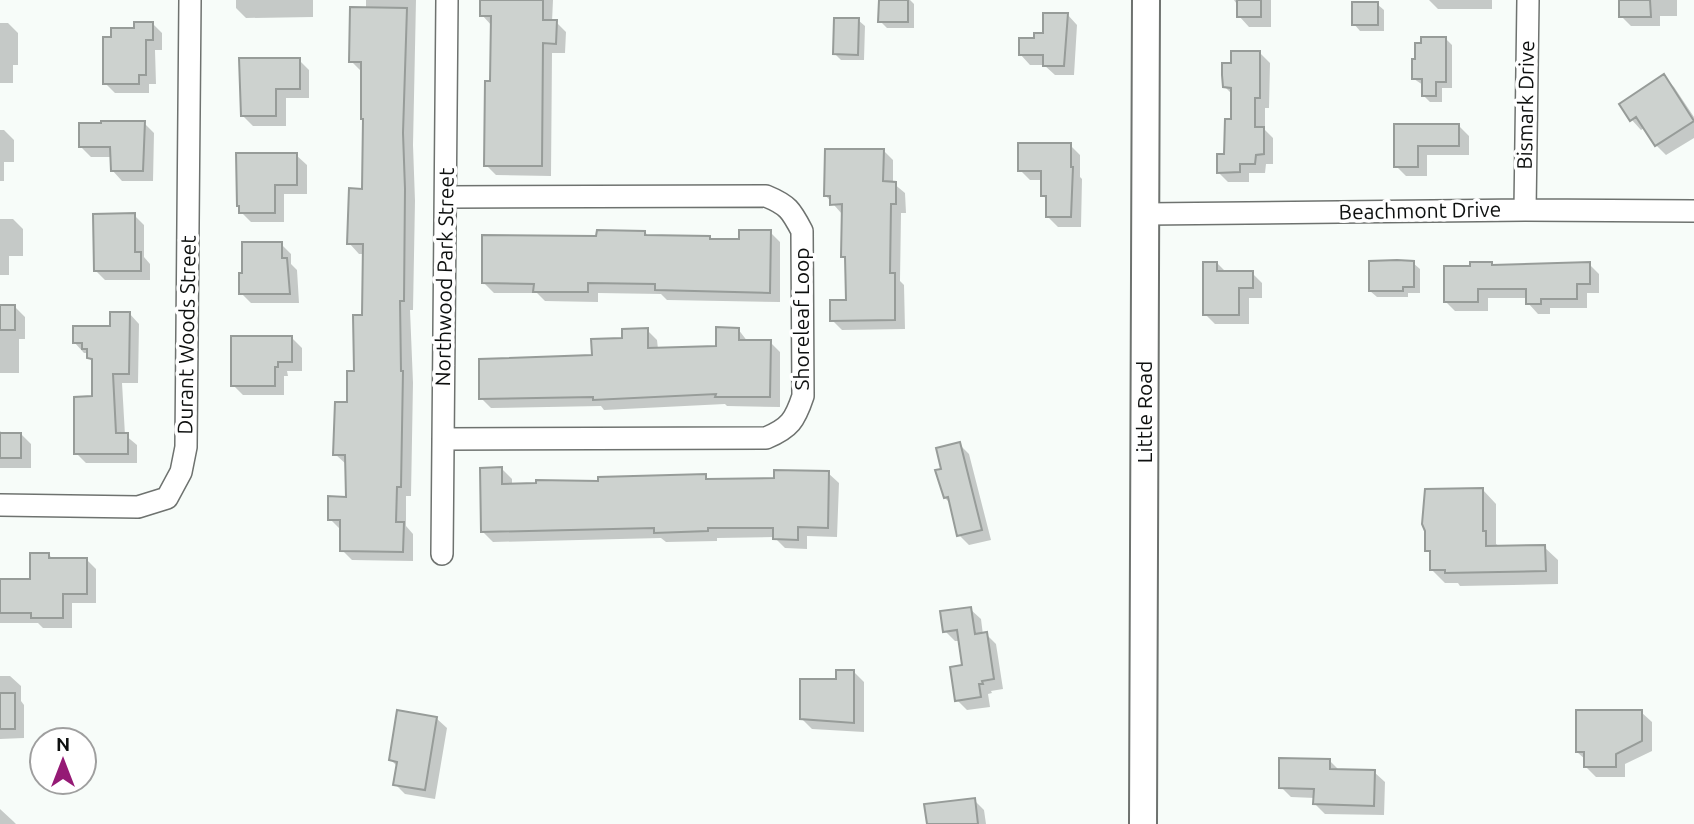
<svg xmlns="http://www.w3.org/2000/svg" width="1694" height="824" font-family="Ubuntu,sans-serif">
	<rect width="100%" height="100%" fill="#f7fcf9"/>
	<path fill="#0003" d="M236,0h77v17l-67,1 -10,-10z
		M366,0h50l-3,145 2,56 -2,109h-3l3,73 -2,113h-5v30l7,8v27l-61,-1 -10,-10 -2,-21 -10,-10 18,-21 -1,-33 -12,-11 21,-82 7,-55 1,-63h-5l-10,-11 15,-53 1,-70 -4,-49 -10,-10 15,-52z
		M482,0h71l-1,22h4l10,10 -1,21h-13l-1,123 -55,-1 -10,-10 6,-82v-57l-10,-11z
		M881,0h29l4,4v24h-27l-7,-7z
		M1234,0h37v27h-22l-10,-11v-9z
		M1429,0h63v9h-54z
		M1621,0h56v16h-17v10h-29l-10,-10z
		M1377,4l7,6v21h-24l-6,-7z
		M1067,14l10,11 -3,50h-19l-11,-10h-14l-10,-11z
		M858,20l7,6 -1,34h-23l-6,-6z
		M0,23h8l10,10v32h-5v18h-13z
		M152,23l10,10v17h-7l1,34h-7v9h-34l-10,-10 31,-53z
		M1446,39l6,6v43h-10v14h-12l-7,-7v-10l-9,-6z
		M1260,53l10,10 -1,45h-4v22l8,8v26h-7l-1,9h-16v9h-21l-10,-10 8,-17 7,-34v-26l-9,-9 9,-21z
		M299,60l10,10v28h-23v28h-33l-10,-10z
		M1664,77l10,10 20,30v21l-28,17 -10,-10 -11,-18 -4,3 -10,-11z
		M144,123l10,10 -1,48h-31l-10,-11v-13h-21l-10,-10z
		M1396,126h63l10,10v19h-42v21h-21l-10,-10z
		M0,130h4l10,10v22h-10v19h-4z
		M1070,145l10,10v22l2,2 -1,48h-23l-10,-10v-17l-6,-5v-15h-12l-10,-10z
		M883,150l10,10v23l12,10 1,20h-5l-1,68 4,4 1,44 -63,1 -10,-10 15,-19v-40l-4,-4 -1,-43 -16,-18z
		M296,155l11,10v29h-23v28h-33l-10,-10z
		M134,215l10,10v32l6,7v16h-45l-10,-10z
		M0,219h13l10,10v27h-14v19h-9z
		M645,232l4,5 60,1 4,3h28l29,-9 10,10v60l-113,-2 -6,-6 -63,-1v9l-53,-1 -8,-8h-43l-11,-11 115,-44z
		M281,244l10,10v10l6,6 2,33h-48l-10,-10z
		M1217,263l9,9 26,1 10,10v15h-13v26h-34l-10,-10z
		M1413,263l7,6v24h-12v4h-31l-7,-6z
		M1491,263l4,4 94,-3 10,10v19h-12v15h-37v6h-12l-10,-11v-5h-40v13h-33l-10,-10 26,-34z
		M0,307h15l10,10v22h-6v34h-19z
		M129,313l10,11 -1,59h-16l3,52 12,10v18h-51l-10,-10 18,-55 -1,-36 -5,-5v-4h-4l-10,-11 37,-15z
		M738,329l10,13h22l10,10v55l-53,-1 -2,-2 -121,6 -3,-4 -110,2 -10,-10 112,-41 54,-27 10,10 1,9 60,-2z
		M291,337l11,11v23h-15l1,5h-4v19h-41l-10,-10z
		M0,431l3,3h18l10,10v24h-31z
		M959,444l10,10 22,86 -22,5 -10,-10 -8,-31 -6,-6 -2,-28z
		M502,469l10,10v6l88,-2 105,-7 4,4 67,-1 52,-6 11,10 -2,54 -30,-1v13l-22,-1 -11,-11 -57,1v3l-51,1 -5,-4 -168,4 -10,-10z
		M1483,490l13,14v40l3,2 45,1 14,13v24l-98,2 -2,-3h-13l-14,-14v-15l-4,-4z
		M48,554l5,5h33l10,10v34h-24v25h-29l-5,-5h-38v-43h31z
		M970,609l11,10 2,16 3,-1 10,10 7,45 -12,2 1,2 -4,1 2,13 -23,3 -10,-10 7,-34 -4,-25h-5l-10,-10z
		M854,672l10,10v50l-52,-3 -10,-10 36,-39z
		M0,676h10l11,10v15l3,4v33l-24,1z
		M1641,712l11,10v29l-27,13v13h-29l-10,-10v-7l-9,-8z
		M436,718l11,10 -12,71 -30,-5 -10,-10 3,-17 -7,-7z
		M1330,761l10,10 34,1 11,10 -1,33 -59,-1 -10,-10v-6l-24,-1 -10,-10z
		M974,800l10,10 2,14h-58z
		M0,809l13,12 3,3h-16z"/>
	<path fill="#cdd2cf" stroke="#979c99" stroke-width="2" d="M480,0h63v20h14l-1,24 -13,-1 -1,123h-58l1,-85h5l1,-65h-11z
		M879,0h29v22h-30z
		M1237,0h24v17h-24z
		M1619,0h31l1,17h-32z
		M1352,2h26v23h-26z
		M350,7l57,1 -4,125 2,56 -1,112h-4l1,70h2l-2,116h-4l-1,35h8l-1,30 -63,-1v-31h-12v-24l18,1 -1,-42h-12l2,-53h12v-31h7l-1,-56h9l1,-71h-16l2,-56 13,1 1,-70h-2v-57h-12z
		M1043,13h25l-4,53h-21v-11h-24v-17h15v-5h9z
		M834,18h25l-1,37 -25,-1z
		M134,22h19v18h-7v35h-7v9h-36v-47h8v-9h23z
		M1421,37h25v45h-10v14h-14v-17h-10v-20h3v-16h6z
		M1231,51h29v47h-5v29h9v27l-8,1 -1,9h-15v8l-23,1v-19h7l1,-35h6v-31l-8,-1 -1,-12v-12h9z
		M239,58h61v31h-24v27h-35z
		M1664,74l30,47 -39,25 -19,-29 -6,4 -11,-17z
		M101,121h44l-2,50h-32l-1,-24h-31v-24h22z
		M1394,124h65v22h-41v21h-24z
		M1018,143h53v24h2l-2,50h-25v-21h-5v-25h-23z
		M825,149h59l-1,32 13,1v22h-5l-1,69h5v47l-65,1v-21h16l-1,-43h-4l1,-53 -12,1v-9h-6z
		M236,153h61v32h-22v28h-36v-7h-2z
		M135,213v39h6v19h-47l-1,-57z
		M597,230l48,1v4l65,1v3h29v-9h32l-1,63 -115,-3v-6l-67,-1v9h-55l1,-8 -52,-1v-48l114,1z
		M242,242h40v16h5l3,36h-51v-21h3z
		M1397,260l17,1v26h-11v4h-34v-30z
		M1203,262h14v9h36v17h-14v27h-36z
		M1470,262h22v3l98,-3v22h-13v15h-36v5h-15v-15h-48v13h-34v-36h26z
		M0,305h15v25h-15z
		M110,312h20l-1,62h-16l3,59h12v21h-54v-57l18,-1v-37l-5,-1v-9h-5v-6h-9v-17h37z
		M716,327l23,1v12h32l-1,57h-55l1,-3 -123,6v-3l-114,2v-40l113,-4 -1,-16 31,-1v-9l26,-1v20l68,-2z
		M231,336h61v26h-14v5h-3v19h-44z
		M0,433h21v25h-21z
		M960,442l22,88 -25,6 -9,-39 -4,1 -9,-28 6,-1 -5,-21z
		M502,467v17l34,-1v-3l62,1v-4l108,-3v5l68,-1v-8l55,1 -1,57 -30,-1v13l-25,-1v-11h-65v3l-54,2v-5l-173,4 -1,-64z
		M1483,488v43h3v15l59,-1 1,26 -101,2v-3h-15v-19h-5v-20l-3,-7 3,-35z
		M30,553h19v5h38v36h-24v24h-32v-5h-31v-34h30z
		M971,607l4,27 12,-2 7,47 -12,2 1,3h-4l2,13 -26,4 -5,-34 12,-2 -5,-35 -14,2 -3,-21z
		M836,670h18v53l-54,-4v-40h36z
		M0,693h15v36h-15z
		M397,710l40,7 -12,73 -32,-5 4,-23 -8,-2z
		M1576,710h66v31l-26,13v13h-32v-15h-8z
		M1279,758l51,1v10l45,1 -1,36 -61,-2 1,-15 -35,-1z
		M975,798l3,26h-51l-3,-20z"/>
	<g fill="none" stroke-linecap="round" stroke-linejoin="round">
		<g stroke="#6e726f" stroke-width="24">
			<path id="minor" d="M1525,210l3,-210
				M1146,214l379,-4 169,1
				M443,439l323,-1c24,-10 29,-18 37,-42l-1,-165c-11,-21 -14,-26 -36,-35l-320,1
				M0,505l138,2 29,-9 14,-26 5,-25 4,-447
				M442,554l5,-554"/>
		</g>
		<g stroke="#6e726f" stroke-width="30">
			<path id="tertiary" d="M1143,824l3,-824"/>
		</g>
		<use href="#minor" stroke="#fff" stroke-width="21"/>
		<use href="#tertiary" stroke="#fff" stroke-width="26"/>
	</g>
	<g text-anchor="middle" stroke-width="7" stroke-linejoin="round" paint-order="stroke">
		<g font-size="21" fill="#0e100f" stroke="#fff">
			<text transform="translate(1526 105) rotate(-89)" y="7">Bismark Drive</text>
			<text transform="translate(1420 211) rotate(-1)" y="7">Beachmont Drive</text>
			<text transform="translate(445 277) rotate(-89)" y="7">Northwood Park Street</text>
			<text transform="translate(802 319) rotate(-90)" y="7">Shoreleaf Loop</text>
			<text transform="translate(187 335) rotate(-89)" y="7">Durant Woods Street</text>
			<text transform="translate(1145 412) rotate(-90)" y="7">Little Road</text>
		</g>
	</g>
	<g transform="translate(63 761)"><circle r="33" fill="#ffffff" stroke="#9f9f9f" stroke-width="2"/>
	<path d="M0-5L12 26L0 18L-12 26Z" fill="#951a75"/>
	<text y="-10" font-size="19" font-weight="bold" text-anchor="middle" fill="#0e100f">N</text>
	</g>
</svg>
